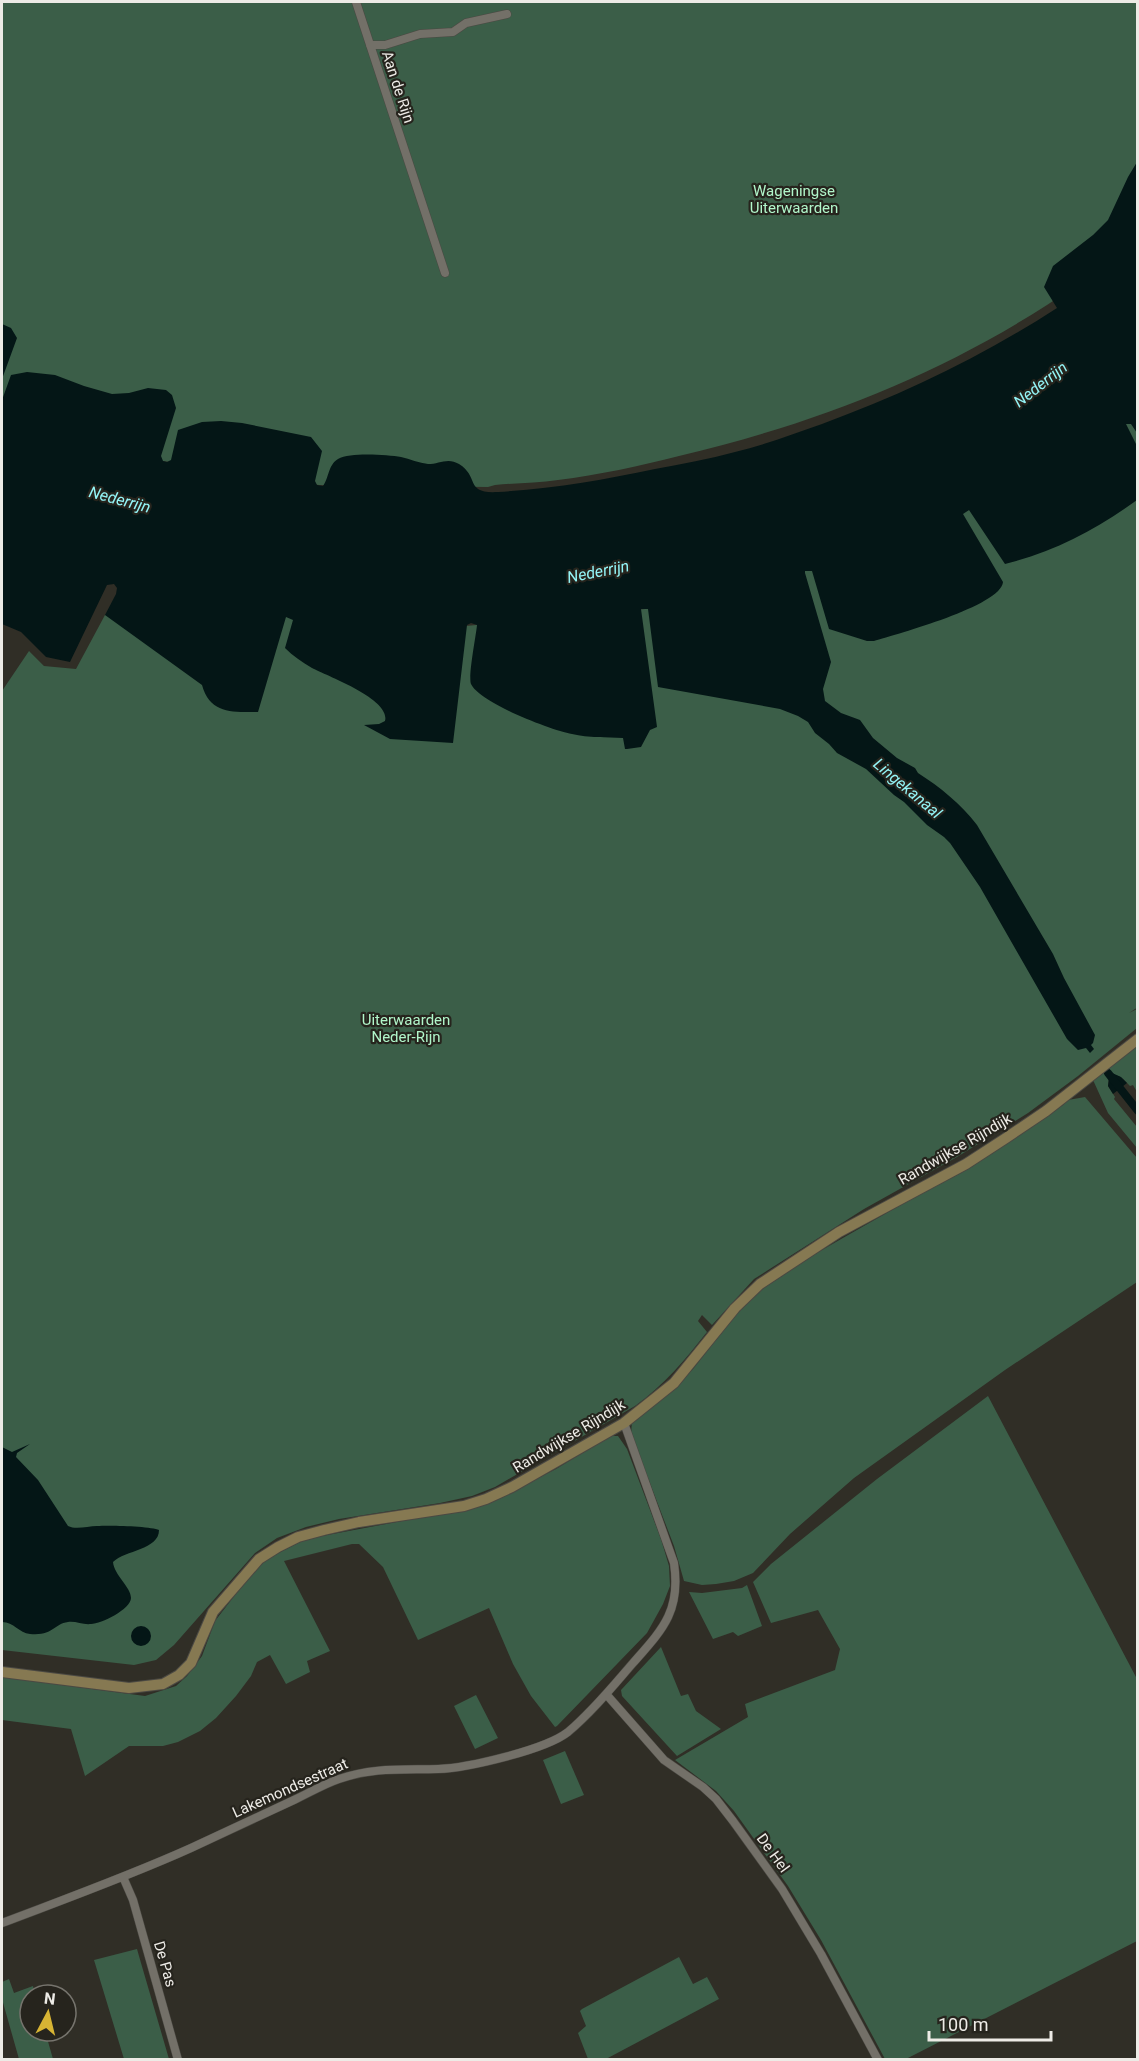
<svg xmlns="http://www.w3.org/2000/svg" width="1139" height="2061" font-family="Roboto,sans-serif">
	<rect width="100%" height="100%" fill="#302e26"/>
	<path fill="#3b5e48" d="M2,2h1135v240l-85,57 1,2 -6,4c-114,73 -237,120 -368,151 -40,10 -80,19 -121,24 -20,3 -42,3 -63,5l-7,2 -169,-2 -156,-24 -161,-55z
		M1137,416l1,591 -9,6 8,-4v19l-59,48 -50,37 -71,44 -93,52 -110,70 -42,46 -10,-10 -4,6 9,11c-22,28 -43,53 -72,74l-140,81 -23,9 -32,7 -101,16 -33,8 -29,11 -22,15 -81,92 -18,15 -22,5 -132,-15v-959l27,-40 15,15 32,3 29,-54 184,2 177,9 179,-17 163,-39 161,-60 158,-87z
		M1137,1044v48l-4,-7 -3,1c-6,-6 -12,-15 -21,-8l-1,8 7,11 -1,2 23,28v21l-29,-35 -15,-33z
		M1085,1097l52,61v124l-132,88 -151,108 -64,56 -37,39 -19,8 -18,3 -14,1 -18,-4 -10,-35 -43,-112 1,-13 40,-30 21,-22 43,-55 25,-24 26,-20 131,-75 41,-21 104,-69 5,-5z
		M988,1396l149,283v262l-231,118h-21l-64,-119 -33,-54 -54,-75 -18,-20 -41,-31 73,-43 -3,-13 90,-34 5,-21 -22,-39 -47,13 -18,-41 18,-18 106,-85z
		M610,1436h8l9,13 34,90 8,27 1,20 -7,18 -16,29 -90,93 -2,1 -24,-31 -18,-32 -24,-56 -71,32 -35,-73 -24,-23h-7l-68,17 46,90 -23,10 3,11 -24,12 -16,-29 -13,7 -6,14 -15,20 -20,22 -16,13 -22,11 -15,4h-34l-44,30 -14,-47 -69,-9v-43l143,19 31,-10 11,-10 15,-20 13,-35 37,-48 13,-13 41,-21 176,-33 74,-37z
		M747,1585l15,41 -24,10 -5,-4 -20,7 -24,-47 13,1 40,-5z
		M661,1647l20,49 7,-2 8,17 25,18 -44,27 -55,-60 -1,-6z
		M476,1695l22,43 -23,11 -21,-43z
		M565,1751l19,44 -23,9 -18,-44z
		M137,1949l4,14 28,96h-45l-30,-99z
		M679,1957l14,27 14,-7 12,22 -113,60h-18l-10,-26 8,-7 -6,-15 2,-2z
		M9,1979l5,14 19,-7 2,9h-5v36h15l8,28h-34l-17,-60v-17z"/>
	<path fill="#041616" d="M1137,162v271l-6,-9h-5l11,22v54c-40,29 -83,52 -132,64l-36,-54 -6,4 40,68c-2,24 -106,52 -129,59h-7l-38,-12 -17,-58h-7v2l26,89 -8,27 2,12 16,12 19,7 13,18 24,20 18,10 3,5c22,14 43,31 59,52l76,129 11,24 31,57 -2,8 -2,2 3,4 -4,4 -4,-5 -8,2 -11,-11 -87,-152 -30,-44 -6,-6 -17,-12 -23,-23 -10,-7 -28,-26 -29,-16 -8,-9 -14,-11 -7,-11 -10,-6 -18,-7 -122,-22 -10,-78h-7l16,118 -7,3 -9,17 -14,2h-2l-2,-11c-17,-1 -34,0 -51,-4 -21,-4 -92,-31 -101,-50 -3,-8 5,-48 6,-59l-6,-2 -4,2 -14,118 -63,-4 -26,-14 15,-1 6,-3c6,-22 -58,-45 -73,-53 -10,-6 -19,-12 -27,-20l8,-28 -7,-3 -28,95c-26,0 -48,2 -56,-27l-97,-70 11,-21 1,-6 -3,-4 -7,1 -37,77 -24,-5 -25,-25 -19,-8v-224l9,-25 16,-3 28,3 29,11 28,8 17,-1 19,-5 18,2 6,5 4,13 -15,48 2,5 4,1 4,-2 7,-30 24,-8 19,-1 21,2 69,14 11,14 -7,30 2,4 6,1c6,-8 5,-21 15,-27 13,-7 49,-4 63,-2 9,2 18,6 27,7 11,0 20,-7 31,0 21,13 5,30 39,28 54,-3 105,-12 157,-23 27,-5 54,-10 80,-17 30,-7 58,-18 87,-28 82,-30 161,-68 235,-116l-13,-21 9,-21 40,-31 15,-15 20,-43z
		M2,324l9,4 6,10 -15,41z
		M1110,1072l11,5 6,6 -14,11 -5,-8 1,-8 -2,-3z
		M30,1444l-13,9 -1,4 22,23 30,46c8,4 20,0 29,0 11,-1 54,0 62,4 0,20 -34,20 -46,32 1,13 18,25 18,36 0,11 -30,26 -40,26 -8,1 -15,-3 -23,-2 -15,2 -14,14 -38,12 -11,-1 -16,-12 -28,-12v-175l10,5z
		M131 1636a10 10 0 1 1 20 0a10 10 0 1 1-20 0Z"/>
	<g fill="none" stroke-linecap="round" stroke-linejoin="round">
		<path stroke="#041616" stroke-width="8" d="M1108,1073l30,38"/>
		<g stroke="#4b4943" stroke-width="9">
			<path id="street" d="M356,2l89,271
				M370,45h15l35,-11 33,-2 13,-9 41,-9
				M606,1694l58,66 39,27 13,12 17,22 49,68 39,65 57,106
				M123,1877l10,23 45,160
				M2,1923c63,-24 127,-47 189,-75 35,-16 69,-32 103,-48 15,-7 30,-16 45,-21 34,-12 65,-9 99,-10 29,-1 107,-19 130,-37 24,-20 45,-46 65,-69 30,-34 48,-52 41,-100l-50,-140"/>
		</g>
		<g stroke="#4b4943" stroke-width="12">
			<path id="secondary" d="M2,1672l127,16 34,-4 16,-9 12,-12 22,-51 46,-53 19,-12 20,-10 26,-7 35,-8 105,-16 22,-7 26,-12 112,-64 50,-40 61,-75 25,-24 79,-52 127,-68 40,-26 40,-27 92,-72"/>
		</g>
		<use href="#street" stroke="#737068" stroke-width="8"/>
		<use href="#secondary" stroke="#867952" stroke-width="10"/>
	</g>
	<g text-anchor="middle" stroke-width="4.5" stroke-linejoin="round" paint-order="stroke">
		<g font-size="15" fill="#edebe6" stroke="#26241d">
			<text transform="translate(398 87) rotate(72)" y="5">Aan de Rijn</text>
			<text transform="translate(955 1149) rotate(-30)" y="5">Randwijkse Rijndijk</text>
			<text transform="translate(569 1436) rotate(-31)" y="5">Randwijkse Rijndijk</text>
			<text transform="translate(290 1788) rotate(-24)" y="5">Lakemondsestraat</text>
			<text transform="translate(773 1853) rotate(54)" y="5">De Hel</text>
			<text transform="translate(165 1964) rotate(74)" y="5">De Pas</text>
		</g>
		<g font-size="15" fill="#b1f6ca" stroke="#26241d">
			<text x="794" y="196">Wageningse<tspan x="794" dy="17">Uiterwaarden</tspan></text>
			<text x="406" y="1025">Uiterwaarden<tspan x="406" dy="17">Neder-Rijn</tspan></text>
		</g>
		<g font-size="16" font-style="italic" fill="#94f5f7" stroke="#26241d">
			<text transform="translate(1040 384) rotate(-38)" y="6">Nederrijn</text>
			<text transform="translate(120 499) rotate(15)" y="6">Nederrijn</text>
			<text transform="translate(598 571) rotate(-11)" y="6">Nederrijn</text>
			<text transform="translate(908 788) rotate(40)" y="6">Lingekanaal</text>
		</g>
	</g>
	<rect width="1139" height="2061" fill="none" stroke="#edebe6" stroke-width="6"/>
	<g transform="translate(48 2013) rotate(7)"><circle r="28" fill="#26241d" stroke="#76746d" stroke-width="1.5"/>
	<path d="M0-4.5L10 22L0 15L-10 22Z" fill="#d7b434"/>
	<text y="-9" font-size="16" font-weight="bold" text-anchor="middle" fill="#edebe6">N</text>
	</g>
	<path d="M929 2031v9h122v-9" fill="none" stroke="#edebe6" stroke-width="3"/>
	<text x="938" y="2031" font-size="18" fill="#edebe6" stroke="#26241d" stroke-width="4.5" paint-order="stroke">100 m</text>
</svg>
